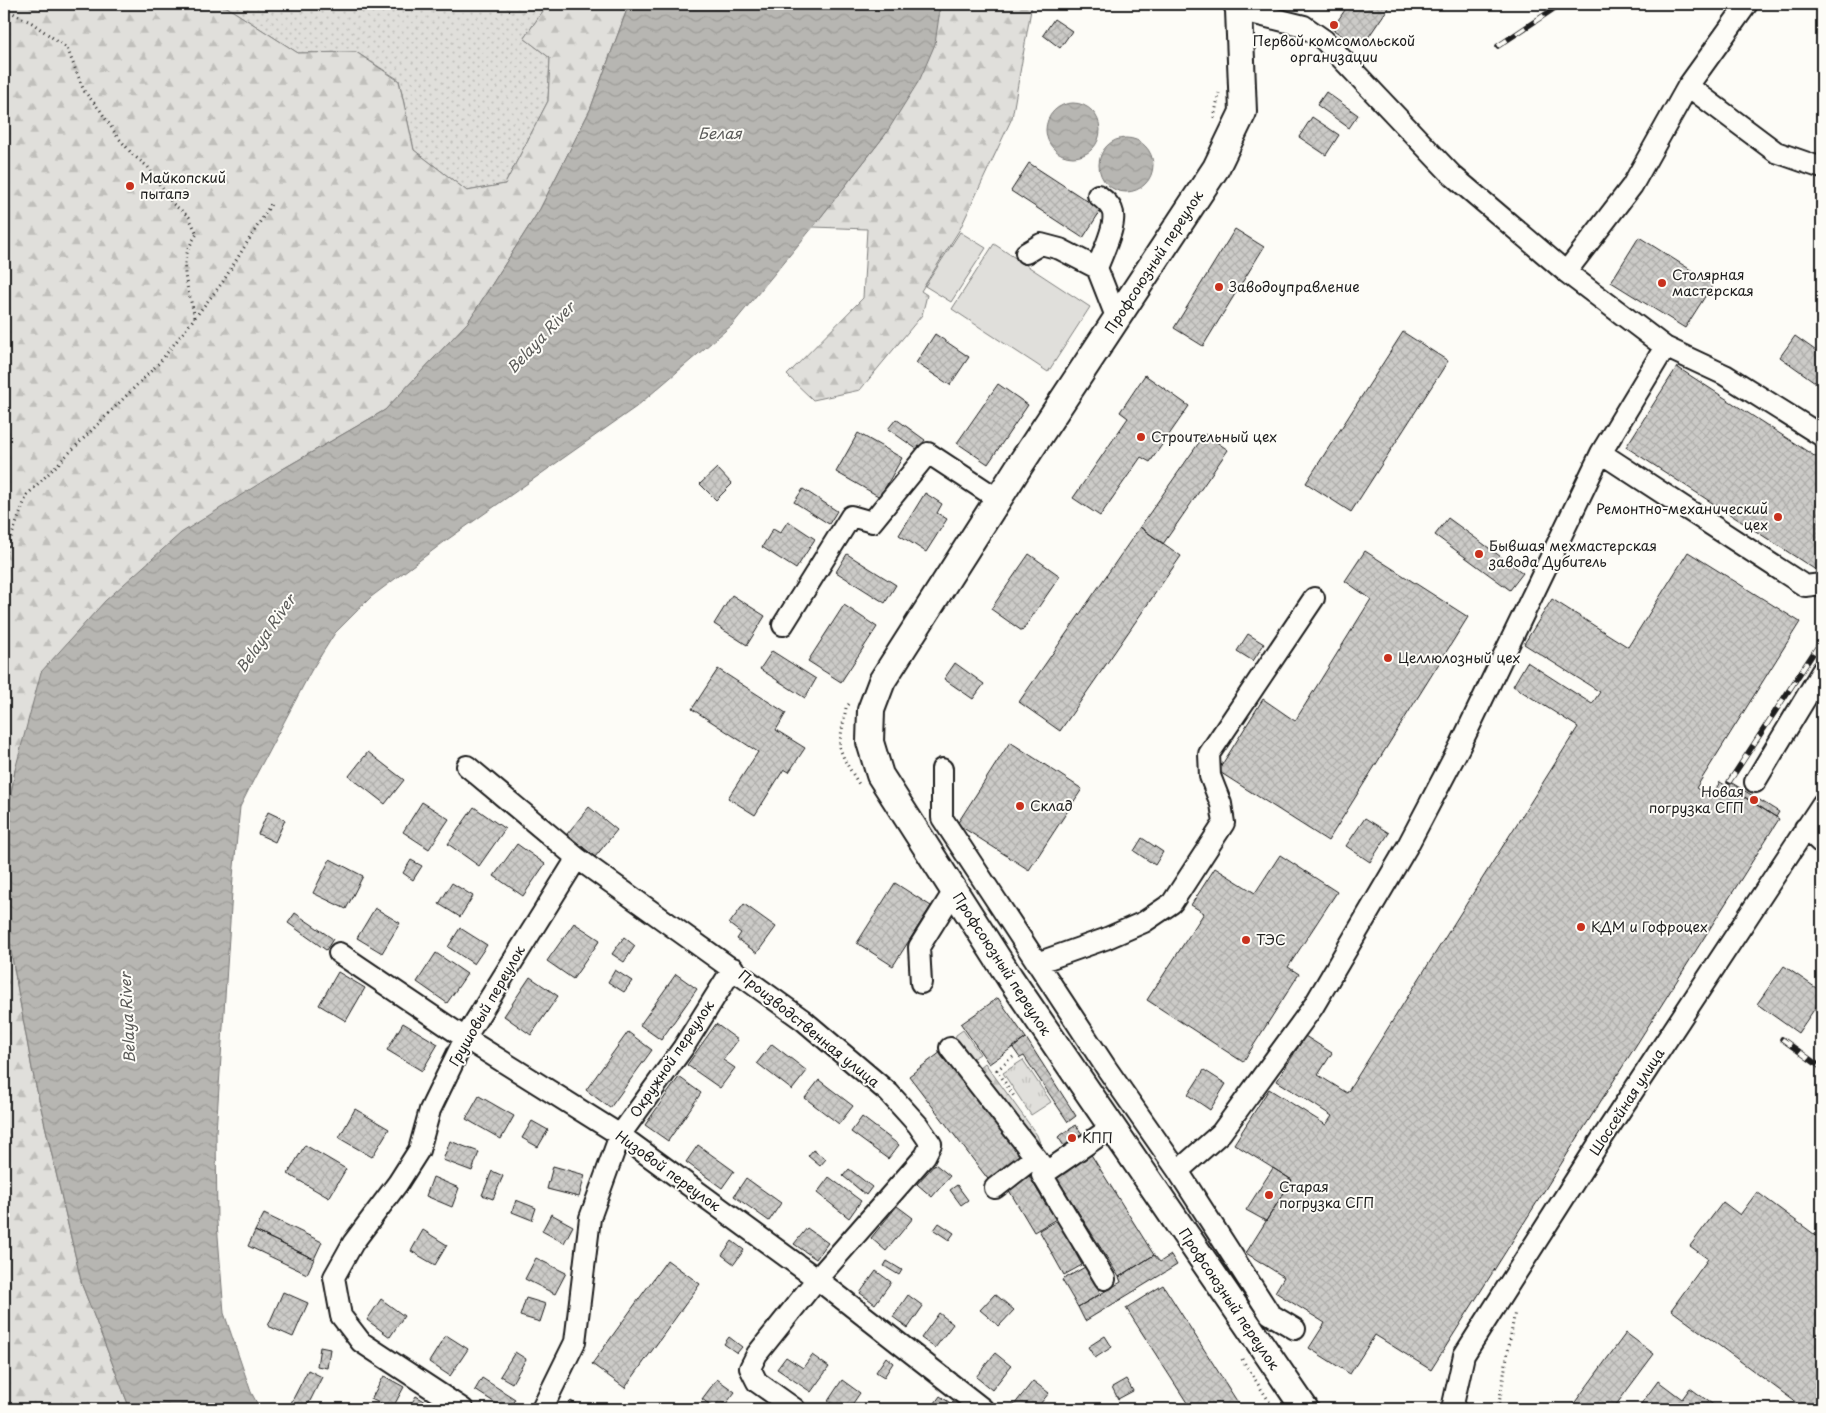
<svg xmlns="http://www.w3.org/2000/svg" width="1826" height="1413" font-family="'Playpen Sans',sans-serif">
	<defs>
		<pattern id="grass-dots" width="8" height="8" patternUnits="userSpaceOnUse" patternTransform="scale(1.25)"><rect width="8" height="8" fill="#e0dfdb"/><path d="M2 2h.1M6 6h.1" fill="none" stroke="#c0bfbb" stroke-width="1.8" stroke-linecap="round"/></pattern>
		<pattern id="forest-firs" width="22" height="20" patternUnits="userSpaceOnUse" patternTransform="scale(1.25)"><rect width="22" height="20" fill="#e0dfdb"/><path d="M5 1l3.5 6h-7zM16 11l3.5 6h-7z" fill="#c0bfbb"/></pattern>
		<pattern id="park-tufts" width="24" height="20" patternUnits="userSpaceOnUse" patternTransform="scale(1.25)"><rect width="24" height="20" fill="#e0dfdb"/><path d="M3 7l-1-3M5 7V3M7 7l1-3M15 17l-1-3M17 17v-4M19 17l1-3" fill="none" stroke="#c0bfbb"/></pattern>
		<pattern id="water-waves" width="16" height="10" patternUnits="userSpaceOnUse" patternTransform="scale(1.25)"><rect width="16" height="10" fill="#b7b6b2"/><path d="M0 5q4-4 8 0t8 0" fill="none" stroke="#9d9c98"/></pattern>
		<pattern id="building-cross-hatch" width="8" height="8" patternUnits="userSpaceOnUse" patternTransform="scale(1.25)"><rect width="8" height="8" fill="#cccbc8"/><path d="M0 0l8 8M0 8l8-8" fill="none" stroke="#afaeab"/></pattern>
	</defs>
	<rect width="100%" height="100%" fill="#fdfcf7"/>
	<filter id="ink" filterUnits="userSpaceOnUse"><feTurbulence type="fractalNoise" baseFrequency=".02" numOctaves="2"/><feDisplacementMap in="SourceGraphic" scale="10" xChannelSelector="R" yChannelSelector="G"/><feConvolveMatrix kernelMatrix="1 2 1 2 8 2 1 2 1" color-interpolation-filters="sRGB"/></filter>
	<g filter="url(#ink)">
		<path fill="url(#grass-dots)" stroke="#7e7e7c" d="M222,4h326l-24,34 26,20 -2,43 -43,83 -38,7 -53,-41 -15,-70 -43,-28 -58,1z"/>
		<path fill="url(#forest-firs)" stroke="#7e7e7c" d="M4,4h218l76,49 58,-1 43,29 15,69 53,41 38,-7 43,-83 2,-43 -26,-20 24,-34h81l-39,106 -50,99 -72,113 -83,88 -104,60 -266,300 -11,66z
			M939,4h93l-20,114 -52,111 -39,62 6,4 -5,20 -62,75 -47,10 -26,-25 76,-77 4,-69 -54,-2 72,-92 54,-119z
			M4,912l28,157 50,216 48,124h-126z
			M963,1030l17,24 -15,9 -11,-18 2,-10z
			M985,1063l52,72 5,13 -10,2 -58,-78z"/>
		<path fill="url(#park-tufts)" stroke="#7e7e7c" d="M1023,1060l28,42 -20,13 -28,-42z"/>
		<path fill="#e0dfdb" stroke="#7e7e7c" d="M960,232l26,16 -35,54 -26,-16z
			M994,244l96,63 -42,65 -96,-63z"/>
		<path fill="url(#water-waves)" stroke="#797876" d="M629,4h310v12l-4,28 -15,35 -35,56 -72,92 -81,98 -96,82 -192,135 -73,55 -36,36 -24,38 -56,106 -15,30 -7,70 -17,255 1,91 7,90 27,79 9,17h-130l-48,-124 -50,-216 -28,-157v-76l11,-66 26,-98 64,-71 76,-68 100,-63 104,-60 83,-88 72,-113 50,-99z
			M1046 130a27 27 0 1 1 54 0a27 27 0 1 1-54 0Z
			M1099 165a27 27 0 1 1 54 0a27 27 0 1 1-54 0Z"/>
		<path fill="url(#building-cross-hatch)" stroke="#1c1c1c" d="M1349,4h42l-30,44 -29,-19z
			M1054,19l18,12 -12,17 -17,-13z
			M1326,92l32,23 -9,13 -32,-23z
			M1312,117l27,18 -13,20 -27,-18z
			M1029,163l72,47 -18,28 -72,-47z
			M1235,229l29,18 -61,99 -29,-18z
			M1639,237l74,47 -28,44 -74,-46z
			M1403,332l45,29 -97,151 -45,-29z
			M935,334l34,23 -19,28 -34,-22z
			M1795,336l27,19v32l-42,-30z
			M1677,367l145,94v113l-196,-127z
			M1145,375l44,31 -39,56 -9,-5 -41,59 -27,-18 55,-80 -8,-6z
			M998,384l30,21 -40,59 -31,-21z
			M896,419l29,21 -7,10 -30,-21z
			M858,433l44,25 -22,39 -44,-25z
			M1205,434l23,16 -65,94 -23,-17z
			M717,468l15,16 -16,16 -16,-16z
			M803,489l34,22 -8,13 -35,-22z
			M925,493l17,11 -5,9 10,6 -21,33 -27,-17z
			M1448,518l75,55 -13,17 -75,-55z
			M788,521l27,18 -19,30 -34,-22 11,-18 7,4z
			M1140,527l41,29 -121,175 -41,-29z
			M1365,551l103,66 -140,224 -110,-70 45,-72 32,22 76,-122 -26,-18z
			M1688,552l112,70 -104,166 15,9 9,-15 59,37 -348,551 -56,-35 -25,39 -41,-26 16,-25 -50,-31 9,-15 -38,-24 46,-73 -58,-36 35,-55 57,36 6,-9 -55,-35 28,-45 27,17 -14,22 29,18 231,-366 -65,-41 14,-24 65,42 8,-12 -76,-48 28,-45 76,48z
			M847,554l49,31 -11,18 -49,-31z
			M1029,554l31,22 -38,55 -31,-22z
			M732,595l33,21 -18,29 -33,-21z
			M844,605l33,22 -36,55 -33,-21z
			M1248,634l16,10 -11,17 -16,-10z
			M772,651l44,28 -11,19 -45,-29z
			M955,663l29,21 -11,15 -29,-20z
			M718,669l68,44 -10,17 29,18 -16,24 -5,-3 -29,46 -27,-17 30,-46 -66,-43z
			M1010,742l72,47 -53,81 -72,-46z
			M368,752l36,28 -19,24 -36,-28z
			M1732,783l47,29 -3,5 -47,-30z
			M422,802l27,17 -20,30 -26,-17z
			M474,807l31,22 -26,37 -31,-22z
			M589,807l28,23 -22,27 -28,-23z
			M268,812l17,8 -10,22 -17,-8z
			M1365,818l24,15 -19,29 -24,-16z
			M1142,838l21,14 -8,13 -21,-14z
			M517,844l28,20 -22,32 -29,-20z
			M1280,855l57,37 -49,75 11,7 -56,88 -96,-62 57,-87 -13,-8 24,-37 40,25z
			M330,859l33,17 -17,33 -33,-16z
			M411,860l11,6 -9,14 -10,-7z
			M452,883l21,13 -13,21 -21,-13z
			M895,883l36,23 -38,60 -36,-23z
			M744,904l32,23 -19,26 -20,-14 4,-6 -12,-9z
			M375,908l25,15 -18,30 -25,-15z
			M295,913l38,26 -7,11 -38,-27z
			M574,923l26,17 -27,39 -26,-18z
			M460,928l27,17 -13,19 -26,-17z
			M624,937l11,9 -11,16 -12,-8z
			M436,953l31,21 -20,29 -30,-21z
			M1784,966l38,26v6l-24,35 -41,-29z
			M615,970l17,11 -8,11 -16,-10z
			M338,972l27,16 -19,33 -27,-16z
			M676,974l21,15 -36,51 -21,-15z
			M530,977l28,19 -27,39 -27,-19z
			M998,998l28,40 -37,26 -28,-40z
			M403,1023l35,21 -16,27 -35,-21z
			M716,1024l22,16 -15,20 12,8 -15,20 -33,-23z
			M628,1032l24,18 -42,58 -24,-18z
			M1026,1038l50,78 -8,6 -44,-66 -4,2 -7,-10z
			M772,1044l35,27 -15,19 -35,-27z
			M945,1049l82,107 -36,27 -82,-107z
			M1204,1070l22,14 -16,26 -22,-15z
			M679,1077l22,16 -33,48 -23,-16z
			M819,1080l34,26 -14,18 -34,-26z
			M479,1096l35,20 -13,23 -35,-20z
			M355,1109l34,20 -17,28 -33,-19z
			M862,1117l37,28 -11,14 -37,-27z
			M532,1121l16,9 -10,17 -16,-9z
			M1076,1125l10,15 -18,12 -10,-15z
			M450,1141l29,11 -7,19 -29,-11z
			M305,1145l41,24 -17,29 -41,-24z
			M698,1145l36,26 -12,17 -36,-26z
			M813,1150l13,9 -6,7 -12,-10z
			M1090,1153l64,102 -35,22 -64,-102z
			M935,1164l15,12 -18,21 -15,-13z
			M553,1166l32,9 -6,22 -32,-8z
			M1273,1168l19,12 -26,41 -20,-11z
			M849,1169l23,18 -6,8 -23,-19z
			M492,1171l11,5 -10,23 -11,-4z
			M1028,1174l18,31 8,-5 9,15 -29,17 -27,-45z
			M433,1177l26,11 -7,19 -26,-11z
			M829,1177l32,24 -12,17 -32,-25z
			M746,1178l35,25 -12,18 -35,-25z
			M957,1185l11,15 -7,5 -11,-15z
			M1757,1192l65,48 -6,8 6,4v157h-17l-134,-99 37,-51 -18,-13 33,-44 17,13z
			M516,1200l20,8 -4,12 -20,-8z
			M897,1206l16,12 -27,33 -15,-13z
			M264,1214l58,28 -8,17 -59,-28z
			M551,1214l22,12 -9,17 -22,-12z
			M1058,1220l24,45 -18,10 -25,-45z
			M939,1223l15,10 -5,7 -15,-10z
			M807,1228l21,15 -12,16 -22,-15z
			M423,1230l24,15 -12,20 -24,-14z
			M255,1231l59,28 -7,15 -59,-28z
			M732,1241l12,9 -10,14 -12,-9z
			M1154,1255l6,7 11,-7 6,10 -92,56 -7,-14 43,-25 -2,-5z
			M536,1258l30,15 -11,21 -30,-15z
			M667,1260l33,24 -75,104 -33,-24z
			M887,1261l15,9 -3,5 -15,-9z
			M1085,1267l16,27 -23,13 -16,-27z
			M876,1271l15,11 -16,22 -15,-11z
			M1163,1285l79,124h-51l-65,-101z
			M283,1292l25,11 -15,34 -25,-11z
			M995,1294l19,16 -15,16 -19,-16z
			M908,1295l15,11 -15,22 -15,-11z
			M526,1298l20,6 -6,18 -20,-6z
			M381,1299l23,17 -14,21 -23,-17z
			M939,1313l14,11 -18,24 -14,-10z
			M1626,1333l28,21 -41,55h-43z
			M446,1335l22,14 -18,27 -21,-14z
			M1105,1336l7,11 -17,11 -7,-11z
			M729,1337l13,10 -5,6 -13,-9z
			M320,1347l10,2 -3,19 -10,-2z
			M515,1352l11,7 -14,24 -12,-7z
			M995,1353l16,13 -19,24 -16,-13z
			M812,1355l17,12 -18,25 -34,-23 9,-12 17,11z
			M886,1357l7,6 -9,14 -8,-5z
			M308,1370l14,7 -16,32h-2l-13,-6z
			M384,1376l20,11 -12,22 -21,-10z
			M482,1378l33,21 -6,10h-4l-30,-19z
			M717,1379l18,13 -13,17h-6l-14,-10z
			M1126,1379l7,12 -15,8 -6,-12z
			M842,1380l18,13 -11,16h-10l-11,-8z
			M1033,1381l16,12 -13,16h-16l-6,-4z
			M1658,1381l24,18 8,-11 29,21h-79l-2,-1z
			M416,1396l22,13h-30z
			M940,1396l19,13h-15l-9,-6z
			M571,1401l13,8h-18z"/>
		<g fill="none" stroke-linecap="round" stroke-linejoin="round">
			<g stroke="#1c1c1c" stroke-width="24">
				<path id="minor" d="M1239,10l65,16 20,14 128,135 114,97 99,75 60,28 97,61
					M1688,86l88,66 46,16
					M1026,253l15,-9 19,5 37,19 20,51
					M1097,268c5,-14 21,-45 15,-58 -3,-7 -9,-11 -14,-15
					M1566,272l66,-86 56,-100 59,-82
					M1601,453l204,133 17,-2
					M783,625l68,-109 21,6 56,-69 70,46
					M467,766l110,92 226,162 86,73 29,32 13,19 -6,12 -108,123 -60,75 -7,14 7,14 38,27
					M942,769v49l165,251 71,102 92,143 25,15
					M1755,782l67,-111
					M1805,828l17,16
					M339,953l126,85 155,97 197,144 166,130
					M1037,963l68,-24 39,-17 28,-19 52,-80 -3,-19 -11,-28 -1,-22 105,-156
					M921,983l-2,-36 35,-56
					M950,1048l97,124
					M1178,1171l43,-38 92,-126 94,-160 53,-101 141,-293 64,-106
					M995,1188l40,-31
					M1105,1279l-63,-104 70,-48
					M463,1409l-102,-67 -20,-26 -7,-39 19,-34 45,-60 21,-33 11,-40 35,-72 112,-180
					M542,1409l33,-67 15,-124 30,-83 63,-87 50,-80
					M1452,1409l12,-54 135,-212 223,-339"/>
			</g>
			<g stroke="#1c1c1c" stroke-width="30">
				<path id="major" d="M1237,4l2,6 4,102 -27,56 -196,297 -138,216 -11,29 -1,32 10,33 130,203 295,431"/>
			</g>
			<path stroke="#1c1c1c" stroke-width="3" stroke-dasharray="1 4" stroke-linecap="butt" d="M4,15l9,-2 19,10 35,25 17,43 16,19 17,26 16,19 15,12 24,36 17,14 8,17c-22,30 -9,51 -2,84
				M1214,118l5,-25
				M4,556l23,-61 133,-133 62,-79 49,-79
				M849,704l-3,4 -7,38 6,15 15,25
				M1013,1057l-16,13 18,28
				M1242,1359l32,50
				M1498,1409l17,-98"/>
			<use href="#minor" stroke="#fdfcf7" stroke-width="20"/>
			<use href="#major" stroke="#fdfcf7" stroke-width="26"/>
			<g stroke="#1c1c1c" stroke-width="5.5">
				<path id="rail" d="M1498,46l63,-42
					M1729,782l93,-142
					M1782,1039l40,29"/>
			</g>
			<use href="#rail" stroke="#fdfcf7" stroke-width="4" stroke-dasharray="11" stroke-linecap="butt"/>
		</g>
	</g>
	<g fill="#c8321e" stroke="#fdfcf7" stroke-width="2">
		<circle cx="1334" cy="25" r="5"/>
		<circle cx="130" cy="186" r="5"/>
		<circle cx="1662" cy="283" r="5"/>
		<circle cx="1219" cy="287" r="5"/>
		<circle cx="1141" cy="437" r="5"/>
		<circle cx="1778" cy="517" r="5"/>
		<circle cx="1479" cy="554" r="5"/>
		<circle cx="1388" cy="658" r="5"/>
		<circle cx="1754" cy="800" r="5"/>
		<circle cx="1020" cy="806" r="5"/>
		<circle cx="1581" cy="927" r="5"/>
		<circle cx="1246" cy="940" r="5"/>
		<circle cx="1072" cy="1138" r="5"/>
		<circle cx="1269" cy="1195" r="5"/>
	</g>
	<g text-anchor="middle" stroke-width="4" stroke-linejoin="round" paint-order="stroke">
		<g font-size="14" fill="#1c1c1c" stroke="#fdfcf7" text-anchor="start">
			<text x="1334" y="46" text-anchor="middle">Первой комсомольской<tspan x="1334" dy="16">организации</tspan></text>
			<text x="140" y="183">Майкопский<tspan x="140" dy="16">пытапэ</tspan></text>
			<text x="1672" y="280">Столярная<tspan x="1672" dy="16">мастерская</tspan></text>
			<text x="1229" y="292">Заводоуправление</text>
			<text x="1151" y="442">Строительный цех</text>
			<text x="1768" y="514" text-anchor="end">Ремонтно-механический<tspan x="1768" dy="16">цех</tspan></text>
			<text x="1489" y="551">Бывшая мехмастерская<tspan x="1489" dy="16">завода Дубитель</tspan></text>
			<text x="1398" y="663">Целлюлозный цех</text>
			<text x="1744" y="797" text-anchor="end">Новая<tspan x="1744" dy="16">погрузка СГП</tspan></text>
			<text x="1030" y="811">Склад</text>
			<text x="1591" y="932">КДМ и Гофроцех</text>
			<text x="1256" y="945">ТЭС</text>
			<text x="1082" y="1143">КПП</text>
			<text x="1279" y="1192">Старая<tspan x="1279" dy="16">погрузка СГП</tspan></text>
		</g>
		<g font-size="14" fill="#1c1c1c" stroke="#fdfcf7">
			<text transform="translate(1154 262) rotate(-57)" y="5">Профсоюзный переулок</text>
			<text transform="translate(1002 964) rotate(57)" y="5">Профсоюзный переулок</text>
			<text transform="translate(487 1006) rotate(-60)" y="5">Грушовый переулок</text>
			<text transform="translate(809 1029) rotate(39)" y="5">Производственная улица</text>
			<text transform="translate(672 1059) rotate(-56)" y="5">Окружной переулок</text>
			<text transform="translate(1627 1102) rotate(-57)" y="5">Шоссейная улица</text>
			<text transform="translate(668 1171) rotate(36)" y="5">Низовой переулок</text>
			<text transform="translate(1229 1299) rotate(56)" y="5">Профсоюзный переулок</text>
		</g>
		<g font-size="15" font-style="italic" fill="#5a5a58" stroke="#fdfcf7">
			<text x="720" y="139">Белая</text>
			<text transform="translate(541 338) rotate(-47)" y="5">Belaya River</text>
			<text transform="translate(266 634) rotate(-55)" y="5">Belaya River</text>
			<text transform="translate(128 1018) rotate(-93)" y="5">Belaya River</text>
		</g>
	</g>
	<rect width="1826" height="1413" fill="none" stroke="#fdfcf7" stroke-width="20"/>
	<rect x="10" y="10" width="1806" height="1393" fill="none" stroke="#1c1c1c" stroke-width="2" filter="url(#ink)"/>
</svg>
